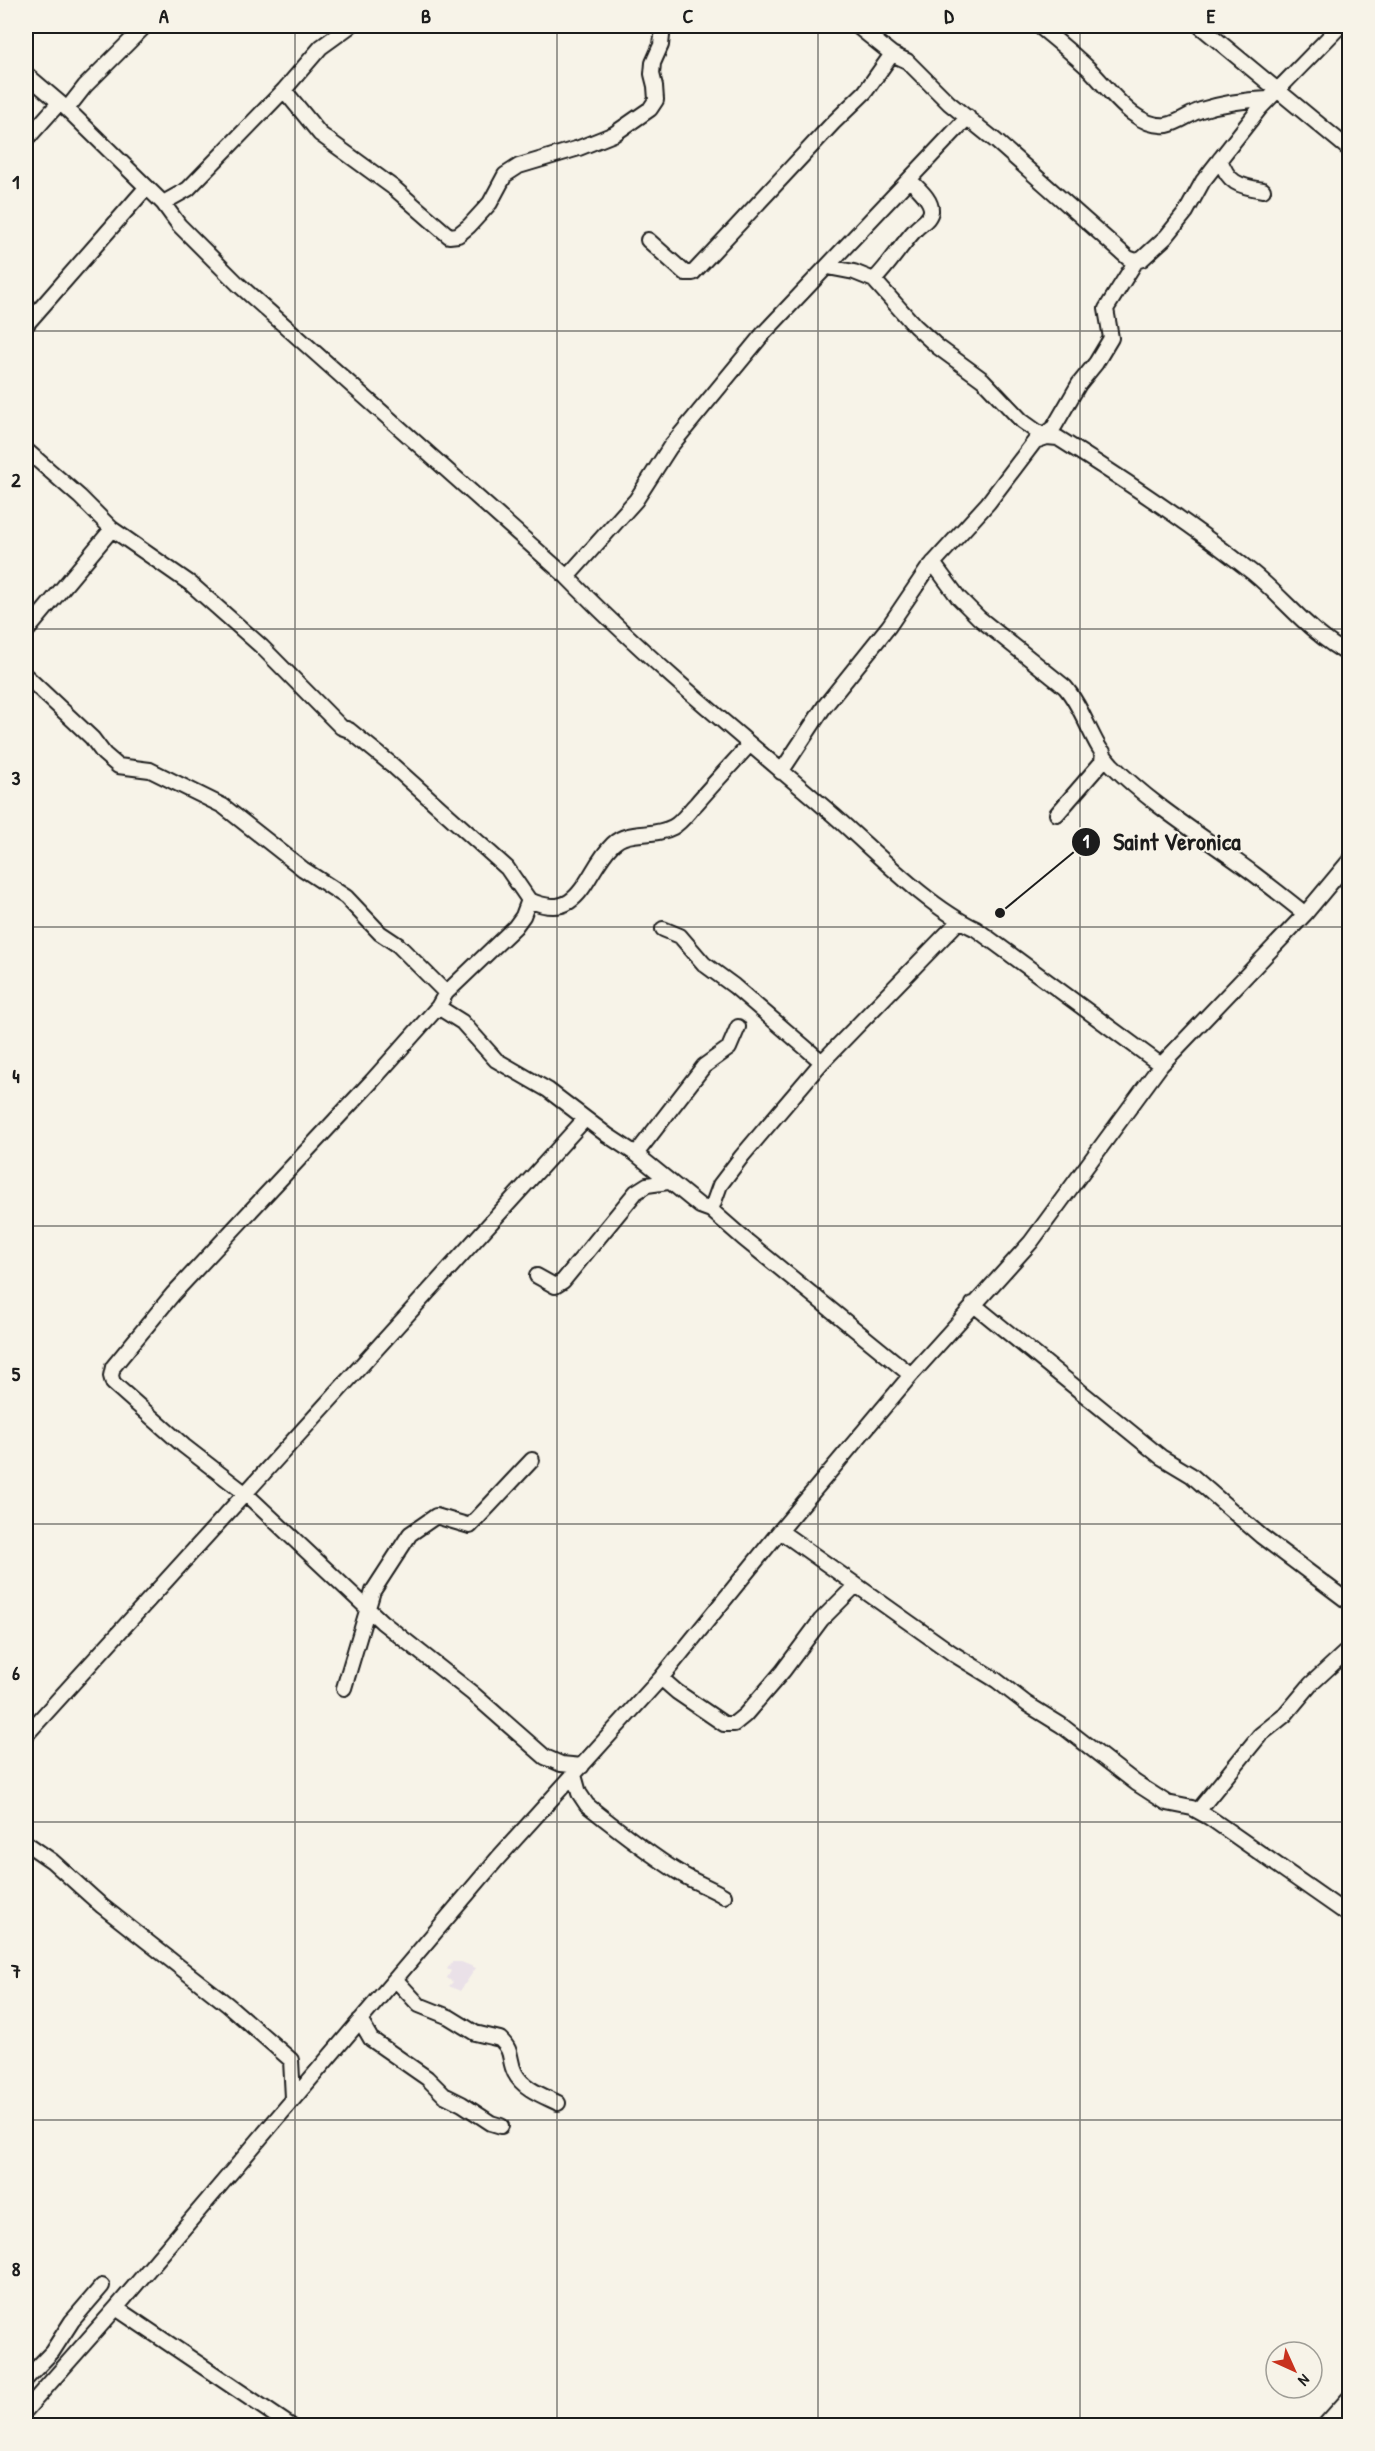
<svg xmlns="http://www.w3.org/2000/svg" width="1375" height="2451" font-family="'Patrick Hand',sans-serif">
	<rect width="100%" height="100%" fill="#f7f3e8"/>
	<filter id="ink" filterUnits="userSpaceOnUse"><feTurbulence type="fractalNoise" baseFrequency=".0167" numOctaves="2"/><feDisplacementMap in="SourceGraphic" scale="12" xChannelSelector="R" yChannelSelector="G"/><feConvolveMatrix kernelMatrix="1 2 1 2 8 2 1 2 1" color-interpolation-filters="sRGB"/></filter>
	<g filter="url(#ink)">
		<path fill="#eae1e8" d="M452,1962h9l15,6 -16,23 -11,-5 4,-4 -6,-4 4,-7 -4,-2z"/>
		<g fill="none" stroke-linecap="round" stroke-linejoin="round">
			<g stroke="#1c1c1c" stroke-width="18">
				<path id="minor" d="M857,26l35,28 15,7 42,42 47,38 132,117 8,3 6,-2 24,-22 20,-25 17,-31 57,-73 80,-82
					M1039,26c16,13 33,27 49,42 20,19 46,61 79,57 12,-2 22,-11 34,-15 22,-7 44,-10 67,-11
					M1200,26l150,124
					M26,74l41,35 96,94 16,22 59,59 329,293c83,85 174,159 264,236 44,38 94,92 145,116l185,136
					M284,90l36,44 74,54 55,48 9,-1 11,-9 21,-23 15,-28 14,-9 60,-18 35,-14 36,-25 6,-9 -1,-14 -3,-12 1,-11 8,-18 2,-19
					M67,109l18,-23 60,-60
					M26,140l33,-37
					M1220,159c8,24 18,27 43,31
					M163,203l25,-14 96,-99 37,-43 29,-21
					M648,240l37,33h8l140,-150 32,-31 27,-38
					M828,267l26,5 20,8 41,46 23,21 45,33 39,41 21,15
					M874,280c16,-16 27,-35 42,-51 6,-6 14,-10 15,-18 1,-12 -14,-23 -21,-31
					M26,325l120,-137
					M1040,438l14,-11 25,-43 17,-21 15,-25 -5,-29 30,-48
					M26,450l54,47 32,32 79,55 71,63 79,80 8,3 42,34 116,104 22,32 -6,16 -8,11 -69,66
					M933,563l25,34 21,21 86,69c20,23 26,56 47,78 43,43 94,73 142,109 17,13 34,26 51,40
					M567,577l69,-77 34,-53 93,-113 205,-217
					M26,632l86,-103
					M26,676l66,62 12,16 14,12 32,4 73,36 80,63 43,28 34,36 18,12 48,48 -8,14 24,15 34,38 52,30 59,45 29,19 64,52 11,4 32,28 168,137
					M781,772l43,-65 65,-81 38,-56 61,-67 47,-62 12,-4 11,1c67,42 133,86 195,135 34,28 56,60 97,82
					M1057,814l45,-52 1,-10
					M529,900c53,24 55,-28 84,-56 15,-15 40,-6 60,-17 9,-5 16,-16 23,-23 17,-20 35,-39 53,-59
					M663,929l17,7 24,28 30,22 88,76 137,-141
					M438,1007l-66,74 -199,213 -60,73 -2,9 2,7 71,63 62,48 136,128 90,71 73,64 16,7 21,2
					M636,1154l68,-88 25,-18 9,-21
					M711,1210l9,-25 22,-29 80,-94
					M537,1276l18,10 8,-5 73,-89 11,-7 21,-3
					M973,1304l188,153 30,18 70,61 89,67
					M780,1531l172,122 44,27 31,24 34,21 75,58 31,20 25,5 18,10 140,98
					M661,1678l16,14 47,32h10l11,-9 38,-44 38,-51 35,-35
					M344,1688l29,-97 37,-57 26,-18 34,10 62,-66
					M26,1735l559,-616
					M574,1775l5,18 8,12c29,23 59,47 91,67 14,9 31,15 46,24
					M1198,1811l62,-76 25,-20 26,-31 39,-36
					M26,1843l26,18 50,45 126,99 63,55 2,38
					M396,1980l23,25 30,12 26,16 25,6c14,13 8,20 15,34 8,16 29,23 43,30
					M360,2020l11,19 56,39 17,17 18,9 29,19 10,3
					M116,2308l175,118
					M26,2379l26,-27 20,-31 30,-35
					M26,2410l90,-102 382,-450 163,-180 119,-147 131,-156 120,-133 130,-177 144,-151 45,-54
					M1324,2426l26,-29"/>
			</g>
			<use href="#minor" stroke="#f7f3e8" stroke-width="14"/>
		</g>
	</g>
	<path fill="none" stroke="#1c1c1c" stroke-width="1.5" stroke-opacity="0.55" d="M295,26v2400M557,26v2400M818,26v2400M1080,26v2400M26,331h1324M26,629h1324M26,927h1324M26,1226h1324M26,1524h1324M26,1822h1324M26,2120h1324"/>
	<path fill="none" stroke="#1c1c1c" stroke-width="2" d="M1000 913L1086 842"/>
	<g fill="#1c1c1c" stroke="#f7f3e8" stroke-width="2">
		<circle cx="1000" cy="913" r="6"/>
		<circle cx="1086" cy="842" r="15"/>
	</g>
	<g font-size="18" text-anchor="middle" font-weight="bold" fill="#fff">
		<text x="1086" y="848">1</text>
	</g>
	<g font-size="24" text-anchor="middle" font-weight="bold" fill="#1c1c1c" stroke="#f7f3e8" stroke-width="4.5" stroke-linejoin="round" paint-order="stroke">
		<text x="1177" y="850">Saint Veronica</text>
	</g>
	<rect width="1375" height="2451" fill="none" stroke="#f7f3e8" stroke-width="66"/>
	<g transform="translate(1294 2370) rotate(135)"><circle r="28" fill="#f7f3e8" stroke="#9f9d96" stroke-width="1.5"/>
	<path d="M0-4.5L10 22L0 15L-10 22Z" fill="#c8321e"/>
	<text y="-9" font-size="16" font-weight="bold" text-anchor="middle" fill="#1c1c1c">N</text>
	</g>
	<rect x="33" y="33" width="1309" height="2385" fill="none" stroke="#1c1c1c" stroke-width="2"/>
	<g font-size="20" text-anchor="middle" font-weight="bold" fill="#1c1c1c">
		<text x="164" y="23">A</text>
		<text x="426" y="23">B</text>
		<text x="688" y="23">C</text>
		<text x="949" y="23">D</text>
		<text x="1211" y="23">E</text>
		<text x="16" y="189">1</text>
		<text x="16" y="487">2</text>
		<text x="16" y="785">3</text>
		<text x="16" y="1083">4</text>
		<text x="16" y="1381">5</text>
		<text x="16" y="1680">6</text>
		<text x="16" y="1978">7</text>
		<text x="16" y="2276">8</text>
	</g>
</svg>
